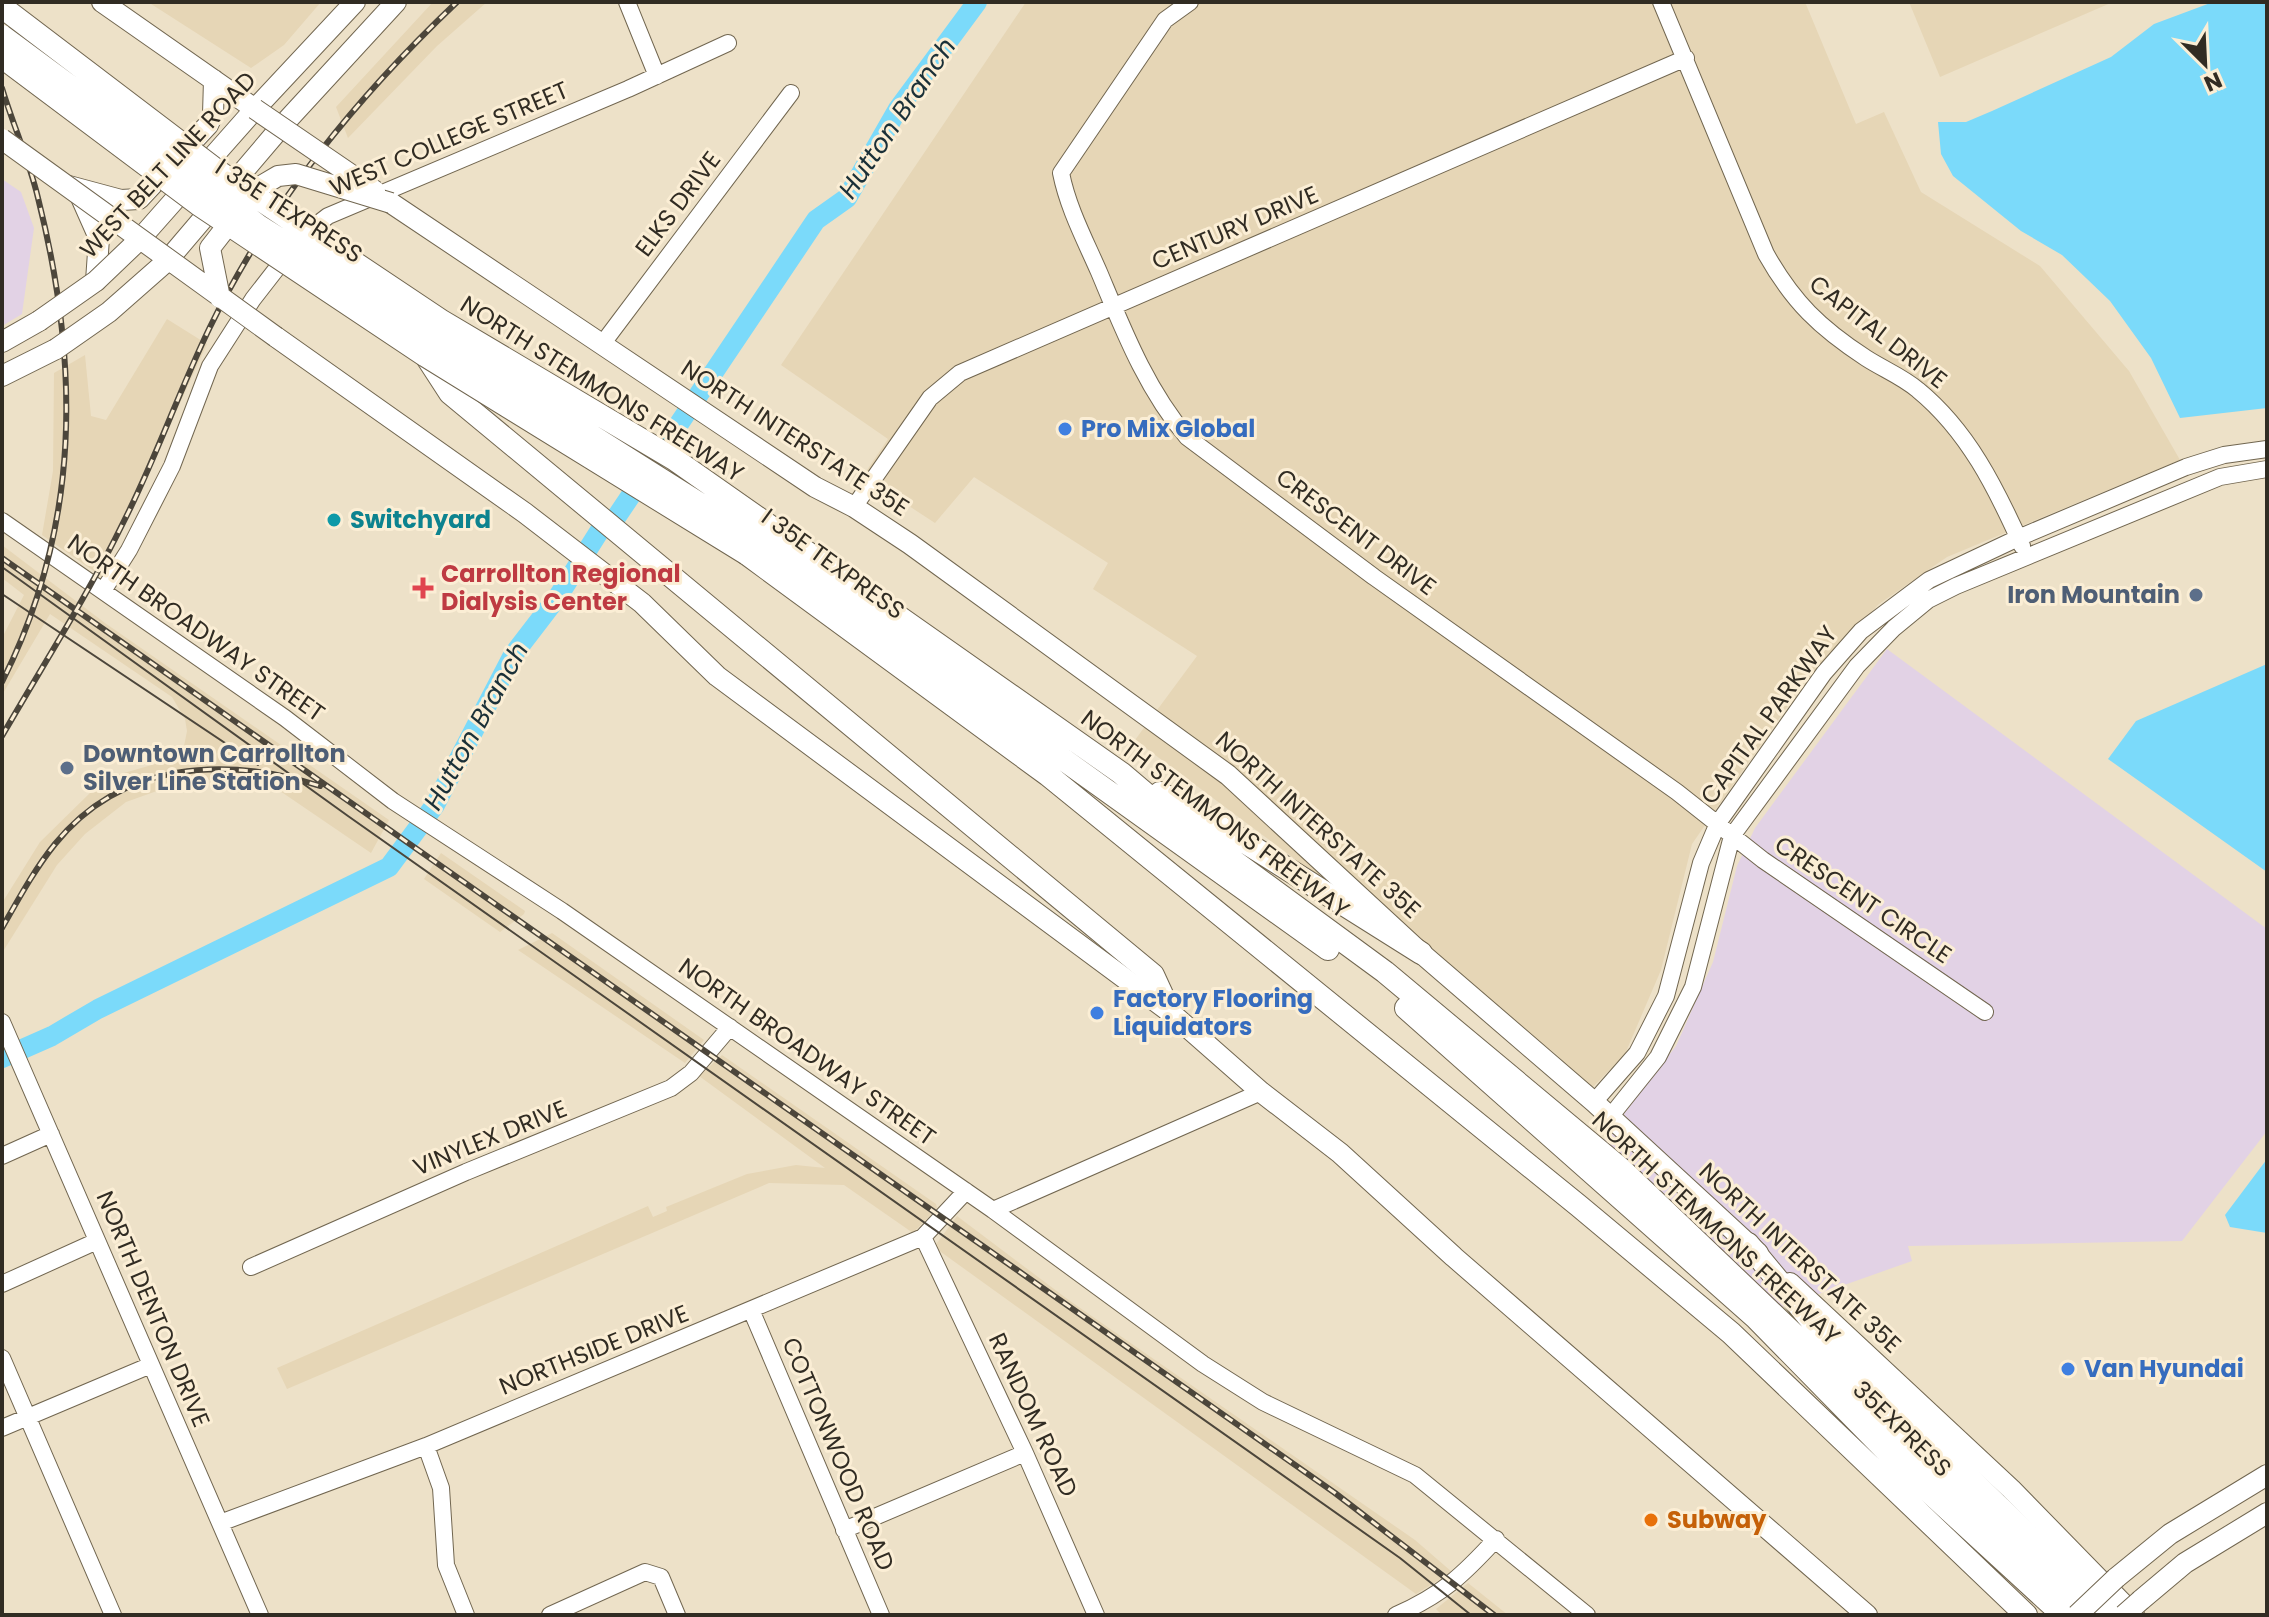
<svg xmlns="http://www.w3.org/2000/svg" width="2269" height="1617" font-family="Poppins,sans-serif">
	<rect width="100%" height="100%" fill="#ede1c8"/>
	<path fill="#e2d2e5" d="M2,179l19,13 13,36 -12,86 -20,12z
		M1887,649l380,280v202l-85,110 -274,5 4,15 -144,51 -174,-159 82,-107 37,-84 24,-96 18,-38z"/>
	<path fill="#e6d6b6" d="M148,2h173l-37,43 -33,23z
		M433,2h54l-50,44 -89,92 -12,-31z
		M1026,2h779l51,122 28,-12 37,80 119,74 89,105 51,89 -233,97 -68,47 -76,80 -111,160 -31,126 -36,84 -35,36 -35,-37 -420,-313 62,-84 -104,-67 15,-26 -134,-86 -39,46 -72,-47 25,-37 -107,-74z
		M1909,2h204l-173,75z
		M167,319l40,25 -106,232 -59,-41 11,-64 1,-98 31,-18 6,61 15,4z
		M2,545l103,78 284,197 -18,33 -113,-77 -76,6 -56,20 -41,32 -28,31 -55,88v-50l38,-61 52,-51 25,-16 59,-17 7,-7 4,-20 -2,-12 -13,-22 -122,-83 -48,81v-57l22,-43 -22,-17z
		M441,853l84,58 -1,3 -24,18 -76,-53z
		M552,933l152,107 -19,23 -167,-113z
		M722,1055l214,149 1,4 -24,25 -69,-48 -75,-2 -482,206 -10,-21 371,-162 5,11 14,-6 -1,-4 81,-33 49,-9 29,3 -126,-92z
		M957,1216l113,85 345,239 37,32 -36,22 -482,-347z
		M1468,1583l40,32h-66l-6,-6z"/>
	<path fill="#7bdafa" d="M2213,2h54v406l-87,10 -29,-60 -41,-57 -48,-46 -41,-24 -68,-55 -12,-22 -3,-32h28l26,-11 119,-54 43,-33z
		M2267,664v208l-159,-113 28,-38z
		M2267,1159v74l-37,-6 -5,-12z"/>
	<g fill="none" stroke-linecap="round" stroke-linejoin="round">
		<path stroke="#7bdafa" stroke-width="20" d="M2,1058l50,-22 46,-27 291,-142 46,-62 78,-150 46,-60 43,-68 13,-8 201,-299 31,-22 51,-89 79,-107"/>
		<g stroke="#716650" stroke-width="18">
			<path id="minor" d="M627,2l30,74
				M1190,2l-25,18 -104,153c7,35 24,67 38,99 24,57 47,117 88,165l187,140 303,215 86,68 222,152
				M1661,2l105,252c27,48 54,74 100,104 17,11 37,19 52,32 50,41 78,98 104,156
				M302,236l26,-20 300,-127 100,-46
				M603,343l188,-250
				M854,507l76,-109 30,-25 726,-315
				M2,521l283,197 108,83 169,110 431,299 210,154 60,38 152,73 172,140
				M103,591l26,-41 43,-84 38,-100 43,-67 35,-45
				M2,1022l258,593
				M1594,1102l43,-49 29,-57 35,-133 17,-40 106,-150 37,-42 68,-51 89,-42 168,-71 38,-12 43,-6
				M1610,1117l48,-60 35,-70 39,-151 125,-170 37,-38 34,-28 28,-14 264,-109 47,-8
				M2,1156l49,-22
				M993,1210l268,-118
				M923,1237l102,216 71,162
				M251,1267l215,-95 205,-84 20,-15 39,-46
				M2,1284l95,-43
				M752,1312l129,303
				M2,1358l111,257
				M2,1428l149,-63
				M426,1446l15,42 5,77 20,50
				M220,1523l206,-77 497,-209 43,-46
				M844,1530l181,-77
				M550,1615l95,-43 16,5 16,38
				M1396,1615c46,-20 67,-40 100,-76"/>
		</g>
		<g stroke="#716650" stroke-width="22">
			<path id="major" d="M102,2l153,107
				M69,186l52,14 18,-1 69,-74 5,-11 1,-34
				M79,193l20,45 -3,43
				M391,203l424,284 39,20 56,37 318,231 193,178 173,149 164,151
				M140,239l115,-130 100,-107
				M167,261l114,-134 115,-125
				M276,337l249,176 117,90 75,73 453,336 91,80 79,61 114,104 413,358
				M2,342l37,-21
				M2,376l54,-27
				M1790,1283l221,206 123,126
				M2116,1578l54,-44 97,-59
				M2141,1600l44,-37 82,-50"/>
		</g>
		<g stroke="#716650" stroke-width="24">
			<path id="highway" d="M426,356l24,37 703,582 17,37
				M771,527l350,246 46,39 218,160 236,197 467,446
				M757,540l571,409
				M747,554l301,221 531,431 152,127 295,282
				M1160,793l40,21 221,139
				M1406,1008l350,310 147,150 160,147
				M1748,1244l71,86 290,285"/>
		</g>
		<use href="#minor" stroke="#fff" stroke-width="16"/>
		<use href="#major" stroke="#fff" stroke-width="20"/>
		<use href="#highway" stroke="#fff" stroke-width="22"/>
		<path stroke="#4c463b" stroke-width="2" d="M2,567l346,249 1052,742 71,57
			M2,594l256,171"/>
		<g stroke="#4c463b" stroke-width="6">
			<path id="rail" d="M2,88c11,37 27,72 36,110 42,167 43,327 -36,484
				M2,558l1333,935 159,122
				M2,736c41,-71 86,-141 122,-215 32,-63 55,-130 86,-194 61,-125 147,-230 247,-325
				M2,928c16,-28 32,-58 53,-84 67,-83 170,-88 265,-58"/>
		</g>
		<use href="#rail" stroke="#fbeed5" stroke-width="3" stroke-dasharray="9" stroke-linecap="butt"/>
		<g stroke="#716650" stroke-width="22" stroke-linecap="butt">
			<path id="major-bridge" d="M255,109l120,82
				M2,139l274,198
				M220,298l-10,-50 46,-59 22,-13 18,-2 95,29
				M39,321l57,-40 44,-42
				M56,349l53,-37 58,-51
				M2077,1615l39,-37
				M2124,1615l17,-15"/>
		</g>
		<g stroke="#716650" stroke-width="24" stroke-linecap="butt">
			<path id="highway-bridge" d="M2,7l217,165 221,148 234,139 97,68
				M2,36l257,190 498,314
				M2,57l196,147 228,152 321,198"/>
		</g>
		<use href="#major-bridge" stroke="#fff" stroke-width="20"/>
		<use href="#highway-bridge" stroke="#fff" stroke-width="22"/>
	</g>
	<g fill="#3f7fe0" stroke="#fbeed5" stroke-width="3">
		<circle cx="1065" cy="429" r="8"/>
		<circle cx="1097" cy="1013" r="8"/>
		<circle cx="2068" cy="1369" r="8"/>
	</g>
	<circle fill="#0f9aa8" stroke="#fbeed5" stroke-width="3" cx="334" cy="520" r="8"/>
	<path fill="#e0444e" stroke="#fbeed5" stroke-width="3" d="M419 576h8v8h8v8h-8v8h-8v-8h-8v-8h8z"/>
	<g fill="#5c6f8a" stroke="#fbeed5" stroke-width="3">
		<circle cx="2196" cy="595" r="8"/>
		<circle cx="67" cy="768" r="8"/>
	</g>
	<circle fill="#e8710a" stroke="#fbeed5" stroke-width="3" cx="1651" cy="1520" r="8"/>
	<g text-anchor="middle" stroke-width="6" stroke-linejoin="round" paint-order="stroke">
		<g font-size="24" fill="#312c23" stroke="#fbeed5">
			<text transform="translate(449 139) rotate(-23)" y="8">WEST COLLEGE STREET</text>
			<text transform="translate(168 165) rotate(-47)" y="8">WEST BELT LINE ROAD</text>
			<text transform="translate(678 204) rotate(-53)" y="8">ELKS DRIVE</text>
			<text transform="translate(289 211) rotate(33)" y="8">I 35E TEXPRESS</text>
			<text transform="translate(1235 228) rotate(-23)" y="8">CENTURY DRIVE</text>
			<text transform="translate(1878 332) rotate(38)" y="8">CAPITAL DRIVE</text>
			<text transform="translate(602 389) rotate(32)" y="8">NORTH STEMMONS FREEWAY</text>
			<text transform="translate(795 438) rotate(33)" y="8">NORTH INTERSTATE 35E</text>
			<text transform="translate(1356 532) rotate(37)" y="8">CRESCENT DRIVE</text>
			<text transform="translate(833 564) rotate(36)" y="8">I 35E TEXPRESS</text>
			<text transform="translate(196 628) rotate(35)" y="8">NORTH BROADWAY STREET</text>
			<text transform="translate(1769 715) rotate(-54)" y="8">CAPITAL PARKWAY</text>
			<text transform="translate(1215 814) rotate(37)" y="8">NORTH STEMMONS FREEWAY</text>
			<text transform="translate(1318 825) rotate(42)" y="8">NORTH INTERSTATE 35E</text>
			<text transform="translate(1863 900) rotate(34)" y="8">CRESCENT CIRCLE</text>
			<text transform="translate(807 1052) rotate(35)" y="8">NORTH BROADWAY STREET</text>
			<text transform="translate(490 1138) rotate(-22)" y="8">VINYLEX DRIVE</text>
			<text transform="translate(1716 1228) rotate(43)" y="8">NORTH STEMMONS FREEWAY</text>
			<text transform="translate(1800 1258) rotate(43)" y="8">NORTH INTERSTATE 35E</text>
			<text transform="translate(153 1309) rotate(67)" y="8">NORTH DENTON DRIVE</text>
			<text transform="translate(594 1350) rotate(-22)" y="8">NORTHSIDE DRIVE</text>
			<text transform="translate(1033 1415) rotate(65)" y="8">RANDOM ROAD</text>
			<text transform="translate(1902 1429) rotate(44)" y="8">35EXPRESS</text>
			<text transform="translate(838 1454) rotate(67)" y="8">COTTONWOOD ROAD</text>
		</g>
		<g font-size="24" font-weight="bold" fill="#366cbe" stroke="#fbeed5" text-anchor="start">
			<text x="1081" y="437">Pro Mix Global</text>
			<text x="1113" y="1007">Factory Flooring<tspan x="1113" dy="28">Liquidators</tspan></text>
			<text x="2084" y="1377">Van Hyundai</text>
		</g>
		<g font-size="24" font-weight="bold" fill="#0d838f" stroke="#fbeed5" text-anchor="start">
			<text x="350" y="528">Switchyard</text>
		</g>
		<g font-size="24" font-weight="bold" fill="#be3a42" stroke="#fbeed5" text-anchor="start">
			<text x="441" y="582">Carrollton Regional<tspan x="441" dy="28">Dialysis Center</tspan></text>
		</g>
		<g font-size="24" font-weight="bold" fill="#4e5e75" stroke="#fbeed5" text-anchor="end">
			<text x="2180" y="603">Iron Mountain</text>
			<text x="83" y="762" text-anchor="start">Downtown Carrollton<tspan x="83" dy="28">Silver Line Station</tspan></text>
		</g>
		<g font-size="24" font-weight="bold" fill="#c56008" stroke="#fbeed5" text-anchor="start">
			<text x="1667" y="1528">Subway</text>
		</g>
		<g font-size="26" font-style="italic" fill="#1a3038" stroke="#fbeed5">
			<text transform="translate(897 118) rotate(-56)" y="9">Hutton Branch</text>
			<text transform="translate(476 726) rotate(-61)" y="9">Hutton Branch</text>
		</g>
	</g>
	<rect width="2269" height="1617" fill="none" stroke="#312c23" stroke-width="8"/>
	<g transform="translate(2205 64) rotate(156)" stroke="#fbeed5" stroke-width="6" paint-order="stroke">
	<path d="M0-6L14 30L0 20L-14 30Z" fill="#312c23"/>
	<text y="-12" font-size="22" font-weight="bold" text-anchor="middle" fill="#312c23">N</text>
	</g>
</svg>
